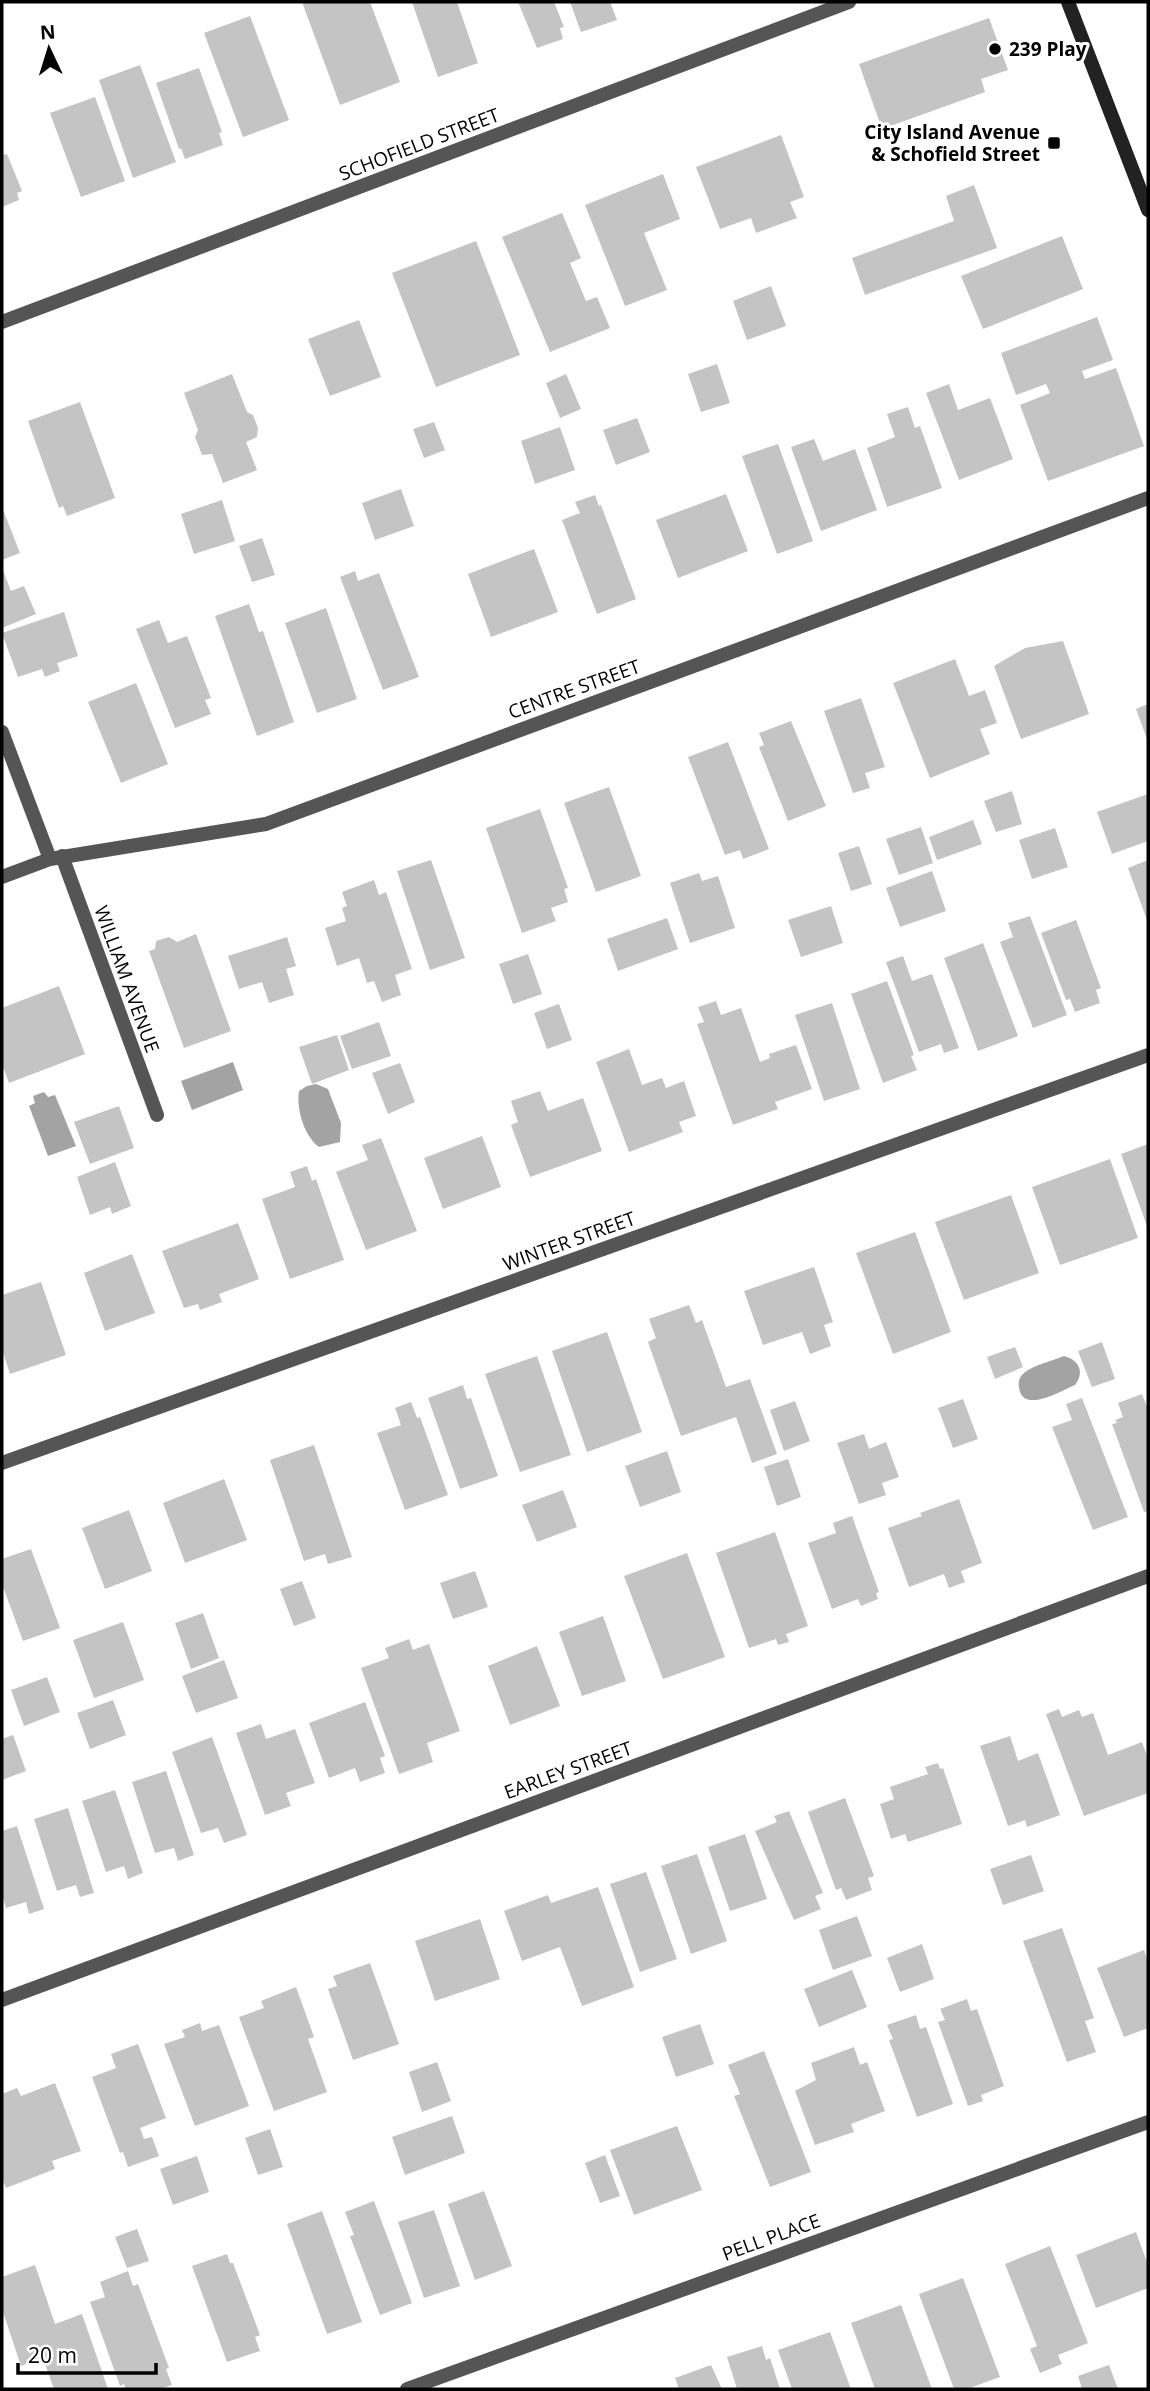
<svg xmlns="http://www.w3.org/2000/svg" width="1150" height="2391" font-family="'Open Sans',sans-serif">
	<rect width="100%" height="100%" fill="#fff"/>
	<path fill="#a3a3a3" d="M233,1062l10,28 -51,20 -11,-29z
		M316,1084l12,5 13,34 -1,19 -21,5c-15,-11 -23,-39 -20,-56l8,-5z
		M44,1092l4,5 7,-2 21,51 -28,10 -19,-50 6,-3 -2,-7z
		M1064,1356c15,4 21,16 11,29 -14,6 -52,29 -56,3 -1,-6 0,-11 5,-15 9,-8 28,-12 40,-17z"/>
	<path fill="#c4c4c4" d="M302,2h68l30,80 -60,23z
		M412,2h45l21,61 -40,14z
		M518,2h36l10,25 -4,1 3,11 -26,9z
		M570,2h40l7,18 -36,12z
		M250,16l39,104 -46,17 -39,-104z
		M989,18l19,52 -27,9 4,13 -103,37 -23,-65z
		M140,65l36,97 -43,16 -34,-98z
		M199,68l23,64 -3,1 4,12 -38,14 -4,-11 -2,1 -23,-66z
		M95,97l30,84 -44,16 -31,-84z
		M781,135l23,62 -14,5 7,16 -41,15 -5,-15 -31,11 -24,-62z
		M7,154l15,37 -5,2 2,7 -17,7v-52z
		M663,174l17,45 -36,14 23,57 -42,16 -40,-101z
		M974,185l23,63 -132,47 -13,-37 102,-37 -8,-25z
		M562,213l19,45 -11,5 16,38 11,-4 13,31 -60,24 -48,-115z
		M1062,236l21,53 -100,40 -22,-53z
		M476,241l44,114 -84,32 -44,-114z
		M771,286l15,40 -39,14 -14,-39z
		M1097,317l16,43 -31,11 3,8 31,-11 28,78 -96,35 -28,-76 30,-12 -4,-9 -30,11 -15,-42z
		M359,320l22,57 -51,19 -22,-57z
		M717,364l13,39 -29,9 -13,-38z
		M232,374l15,38 6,3 5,13 -1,9 -11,5 11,28 -34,13 -11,-29 -10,1 -7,-18 3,-7 -14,-37z
		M566,374l15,35 -21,9 -14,-35z
		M949,384l9,26 32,-12 23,61 -54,21 -33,-87z
		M80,402l35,96 -48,18 -4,-10 -4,2 -31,-87z
		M908,407l7,21 5,-2 22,62 -55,19 -20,-59 28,-11 -8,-23z
		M637,418l13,34 -34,13 -13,-35z
		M434,422l11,28 -21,8 -11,-29z
		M560,427l15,43 -40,14 -14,-43z
		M814,439l9,22 32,-12 22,61 -56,21 -30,-84z
		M778,444l35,97 -36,13 -35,-98z
		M401,489l13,37 -39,14 -13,-37z
		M726,494l22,57 -70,27 -22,-58z
		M595,495l4,11 2,-1 35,94 -39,15 -35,-94 18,-7 -5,-11z
		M222,500l13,41 -41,13 -13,-40z
		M2,507l18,46 -18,7z
		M262,538l13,37 -23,7 -13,-36z
		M534,549l24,63 -67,25 -23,-63z
		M2,568l9,23 13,-5 12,28 -34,14z
		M355,571l3,10 21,-8 40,104 -36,13 -43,-113z
		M249,604l10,28 4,-1 31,91 -37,14 -42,-120z
		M326,608l31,91 -40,14 -32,-90z
		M64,612l14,44 -21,7 3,8 -15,6 -3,-8 -24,8 -16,-44z
		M159,620l9,23 19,-7 24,62 -6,2 6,14 -36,14 -39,-99z
		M1063,641l26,73 -68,25 -27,-73 31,-18z
		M955,659l14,37 16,-6 12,33 -17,6 10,25 -60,24 -37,-95z
		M136,683l32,81 -47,19 -33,-81z
		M861,698l24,69 -20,6 5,15 -17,5 -29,-82z
		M1148,704v38l-12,-33z
		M791,721l35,85 -38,15 -29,-74 5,-2 -5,-12z
		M728,742l41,107 -26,10 -3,-9 -15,5 -37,-98z
		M609,787l32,89 -45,16 -32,-89z
		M1012,791l10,33 -26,8 -12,-31z
		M1148,794v47l-36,13 -15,-42z
		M540,809l28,79 -4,1 4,13 -17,6 5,13 -34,12 -36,-105z
		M973,820l9,24 -45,16 -8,-23z
		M921,827l12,36 -34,12 -13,-36z
		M1055,828l13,39 -36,12 -13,-39z
		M859,846l13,38 -21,7 -13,-38z
		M431,860l34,98 -35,12 -33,-99z
		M1148,860v63l-20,-55z
		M932,871l14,40 -46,16 -14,-39z
		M699,873l3,8 16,-5 17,52 -45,15 -20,-60z
		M374,880l5,15 7,-3 26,77 -17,6 6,20 -19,7 -8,-21 -7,2 -8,-25 -22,8 -12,-38 21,-7 -4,-13 5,-2 -5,-14z
		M831,906l12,37 -42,14 -13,-37z
		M1030,916l37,99 -34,13 -33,-86 13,-5 -5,-14z
		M667,918l11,31 -60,22 -11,-32z
		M1076,920l25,68 -5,2 4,13 -25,9 -5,-13 -4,1 -25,-67z
		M196,934l35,97 -47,17 -35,-97 6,-2 1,-8 13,-4 8,5z
		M287,937l9,29 -10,3 8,26 -25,8 -7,-21 -23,7 -11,-33z
		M983,943l35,93 -40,15 -34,-93z
		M528,954l14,40 -29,10 -14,-40z
		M903,956l9,25 20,-7 27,74 -15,5 -3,-9 -22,8 -33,-90z
		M887,981l27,74 -3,1 6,14 -34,13 -32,-89z
		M59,986l26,68 -76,29 -7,-19v-56z
		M716,1001l5,14 20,-7 19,54 10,-4 -1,-4 27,-9 16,44 -37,13 3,7 -45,16 -36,-101 7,-2 -6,-15z
		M832,1003l28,86 -36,12 -29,-86z
		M559,1004l13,36 -25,9 -13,-36z
		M379,1022l12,34 -39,13 -12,-33z
		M337,1035l12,35 -37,14 -13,-37z
		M629,1049l13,36 20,-7 4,10 18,-7 12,35 -17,6 4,10 -54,20 -33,-90z
		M400,1063l15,39 -27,12 -16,-41z
		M540,1091l8,20 35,-13 19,53 -72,26 -19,-52 7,-3 -7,-21z
		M119,1106l15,42 -44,16 -16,-42z
		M482,1136l19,51 -58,22 -19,-51z
		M381,1138l36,93 -51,19 -30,-78 32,-12 -6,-15z
		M1148,1144v85l-27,-75z
		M1110,1159l28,79 -78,27 -28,-78z
		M115,1162l16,44 -19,8 -2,-7 -20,8 -13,-38z
		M307,1166l5,15 4,-2 28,81 -54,19 -28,-80 33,-12 -5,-15z
		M1011,1195l28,78 -75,27 -29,-78z
		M238,1223l21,56 -40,15 3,8 -22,8 -2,-6 -14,4 -22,-57z
		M915,1232l36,100 -58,22 -37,-101z
		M132,1254l23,59 -50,18 -21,-58z
		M814,1267l19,55 -9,3 7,21 -21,8 -8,-22 -39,13 -19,-54z
		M41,1282l25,73 -56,19 -8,-25v-54z
		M689,1305l7,18 6,-3 24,67 24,-8 27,75 -25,9 -16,-46 -55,19 -33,-94 8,-4 -7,-19z
		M607,1332l35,100 -55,20 -35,-101z
		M1102,1342l13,37 -23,8 -14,-36z
		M1015,1347l8,20 -28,12 -8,-22z
		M537,1356l34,99 -51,17 -35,-98z
		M463,1385l4,14 4,-1 27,78 -38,13 -32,-91z
		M1142,1394l6,15v102l-4,1 -32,-88 5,-1 -2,-3 8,-3 -5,-14z
		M1082,1398l46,119 -35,13 -41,-103 20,-7 -6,-16z
		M963,1399l15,40 -25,9 -15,-40z
		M795,1401l15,40 -26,10 -14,-41z
		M411,1402l6,16 3,-1 28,78 -43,15 -28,-77 24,-8 -6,-17z
		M864,1434l5,15 17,-7 13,35 -17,6 4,12 -27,9 -22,-61z
		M314,1445l38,112 -24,7 -3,-10 -21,7 -34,-101z
		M667,1451l14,41 -41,15 -15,-41z
		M788,1459l13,38 -24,9 -13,-39z
		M224,1479l23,61 -62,23 -22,-60z
		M563,1490l14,37 -40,15 -15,-37z
		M959,1499l23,64 -21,8 4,11 -16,6 -5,-14 -35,13 -21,-59 34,-12 -2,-3z
		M129,1510l23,61 -47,18 -23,-61z
		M852,1516l27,76 -3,1 2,6 -17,7 -3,-7 -26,10 -24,-66 28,-10 -3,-10z
		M775,1532l33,94 -22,8 3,8 -11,3 -2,-6 -27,9 -33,-95z
		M31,1549l29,79 -37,13 -21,-57v-25z
		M687,1553l38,104 -62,22 -39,-103z
		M475,1571l13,36 -35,12 -13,-36z
		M302,1581l14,37 -22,8 -14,-37z
		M203,1613l16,45 -28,11 -16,-46z
		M603,1616l23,65 -44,15 -23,-64z
		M123,1622l21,58 -50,18 -21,-58z
		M409,1639l4,11 16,-6 31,87 -33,12 6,19 -34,12 -38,-106 28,-10 -4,-10z
		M537,1646l23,60 -50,19 -22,-59z
		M224,1660l14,38 -42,15 -14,-37z
		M47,1677l13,35 -36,14 -13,-36z
		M113,1700l13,35 -36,14 -13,-36z
		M365,1702l20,54 -5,2 5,15 -25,9 -5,-14 -26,10 -20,-55z
		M1059,1709l3,8 17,-7 3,7 11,-4 15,42 34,-13 6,17v34l-64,23 -38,-102z
		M261,1724l5,15 29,-10 20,54 -29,10 5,13 -26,9 -29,-82z
		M13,1735l13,36 -24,9v-41z
		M1010,1736l8,25 20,-8 22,62 -33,12 -2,-7 -17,6 -28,-80z
		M212,1737l35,98 -23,8 -6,-15 -17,5 -29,-81z
		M938,1763l2,6 3,-1 19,56 -54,18 -3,-8 -14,5 -11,-35 14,-5 -4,-12 38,-13 -3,-7z
		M166,1771l28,84 -16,6 -4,-13 -19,5 -23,-71z
		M115,1790l28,83 -15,6 -4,-13 -18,6 -24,-71z
		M845,1798l29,78 -6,2 4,12 -26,10 -5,-12 -5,2 -28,-78z
		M68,1808l26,85 -14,4 -4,-12 -19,6 -23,-72z
		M789,1811l34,82 -8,3 6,13 -27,11 -39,-89 22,-9 -3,-6z
		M17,1826l27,83 -15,5 -3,-12 -20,6 -4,-14v-63z
		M745,1834l22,65 -37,12 -22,-64z
		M697,1854l30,87 -36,13 -30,-88z
		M1031,1855l13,36 -41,14 -13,-36z
		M646,1872l31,87 -37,13 -30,-88z
		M598,1887l36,100 -52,19 -22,-59 -38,14 -18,-50 44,-16 3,8z
		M857,1916l15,40 -39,14 -14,-40z
		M480,1919l20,60 -65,22 -20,-60z
		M1062,1928l32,90 -9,3 11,31 -29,10 -44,-121z
		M922,1944l12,35 -34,13 -13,-34z
		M1144,1950l4,12v66l-24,9 -27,-69z
		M370,1963l29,81 -46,16 -25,-71 9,-3 -4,-10z
		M852,1970l15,37 -48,20 -15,-38z
		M296,1987l18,50 -6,2 19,53 -53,19 -35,-94 25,-9 -3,-7z
		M967,1999l4,12 6,-2 27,77 -23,9 2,6 -15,5 -30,-84 7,-2 -5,-11z
		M916,2015l4,14 6,-2 27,77 -36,13 -28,-77 4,-1 -6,-14z
		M200,2023l2,8 17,-6 30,81 -54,20 -31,-82 21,-7 -3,-7z
		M700,2024l14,40 -38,13 -14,-40z
		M138,2044l28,74 -26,10 4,11 8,-2 7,19 -31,11 -5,-15 -3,1 -28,-76 24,-9 -5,-14z
		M854,2047l6,18 7,-3 18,49 -34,13 3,8 -39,13 -20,-54 21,-11 -5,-17z
		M764,2051l47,121 -41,15 -36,-91 6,-2 -12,-29z
		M437,2062l14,39 -29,11 -13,-40z
		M55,2083l26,68 -29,10 3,8 -49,19 -4,-10v-84l15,-6 4,8z
		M452,2116l13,37 -60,22 -13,-38z
		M677,2126l25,64 -68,25 -24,-65z
		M270,2129l13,38 -25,8 -13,-37z
		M605,2155l15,41 -20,7 -15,-40z
		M197,2156l12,36 -36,13 -13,-36z
		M484,2191l28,75 -37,14 -27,-76z
		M374,2201l38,102 -32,12 -30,-79 4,-1 -9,-23z
		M434,2210l26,76 -36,12 -26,-76z
		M322,2211l40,111 -35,12 -40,-110z
		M137,2229l12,32 -22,7 -12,-31z
		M1136,2232l12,33v23l-52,20 -20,-53z
		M1050,2246l38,97 -30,12 4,9 -22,9 -10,-24 7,-3 -32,-82z
		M227,2254l3,9h3l27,72 -5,2 5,14 -33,11 -35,-96z
		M35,2265l20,59 27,-10 26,75h-54l-11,-31 -22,8 -19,-57v-32z
		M128,2271l5,15 5,-2 31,84 -3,1 6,16 -13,4h-33l-2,-5 -4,2 -30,-84 15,-5 -5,-15z
		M963,2278l37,99 -33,12h-13l-35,-95z
		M901,2305l31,84h-57l-24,-66z
		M830,2332l21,57h-59l-14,-39z
		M762,2346l4,14 4,-2 10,31h-43l-10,-32z
		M711,2365l11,24h-43l-4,-11z
		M1109,2365l9,24h-36l-4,-13z"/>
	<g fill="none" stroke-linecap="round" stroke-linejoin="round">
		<path stroke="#555" stroke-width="14" d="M62,856l95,259"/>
		<path stroke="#555" stroke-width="14" d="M2,322l847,-320
			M2,732l48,127
			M2,877l48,-18 216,-35 882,-326
			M2,1463l1146,-408
			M2,2000l1146,-424
			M407,2389l741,-267"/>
		<path stroke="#222" stroke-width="14" d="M1068,2l80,208"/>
	</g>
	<g fill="#000" stroke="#fff" stroke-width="2.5">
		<circle cx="995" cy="49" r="7"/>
		<rect x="1047" y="136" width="14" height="14" rx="3.5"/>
	</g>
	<g text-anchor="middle" stroke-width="6" stroke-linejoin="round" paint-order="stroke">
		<g font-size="19" font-weight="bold" fill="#000" stroke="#fff" text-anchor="start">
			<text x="1009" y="56">239 Play</text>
			<text x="1040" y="139" text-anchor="end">City Island Avenue<tspan x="1040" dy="22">&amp; Schofield Street</tspan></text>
		</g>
		<g font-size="19" fill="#000" stroke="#fff">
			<text transform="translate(419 144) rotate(-21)" y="7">SCHOFIELD STREET</text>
			<text transform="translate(574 689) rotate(-20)" y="7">CENTRE STREET</text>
			<text transform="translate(127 979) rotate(70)" y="7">WILLIAM AVENUE</text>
			<text transform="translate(569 1241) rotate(-20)" y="7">WINTER STREET</text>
			<text transform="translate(568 1770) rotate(-20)" y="7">EARLEY STREET</text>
			<text transform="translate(771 2237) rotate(-20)" y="7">PELL PLACE</text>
		</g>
	</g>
	<rect width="1150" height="2391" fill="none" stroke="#000000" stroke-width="7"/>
	<g transform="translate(49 49) rotate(356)" stroke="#ffffff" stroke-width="5" paint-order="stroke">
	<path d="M0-5L12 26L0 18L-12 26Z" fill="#000000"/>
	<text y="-10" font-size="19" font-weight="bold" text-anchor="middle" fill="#000000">N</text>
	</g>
	<path d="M18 2363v10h138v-10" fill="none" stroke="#000000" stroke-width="3.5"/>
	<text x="28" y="2363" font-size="21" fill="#000000" stroke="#ffffff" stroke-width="5" paint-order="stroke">20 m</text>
</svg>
